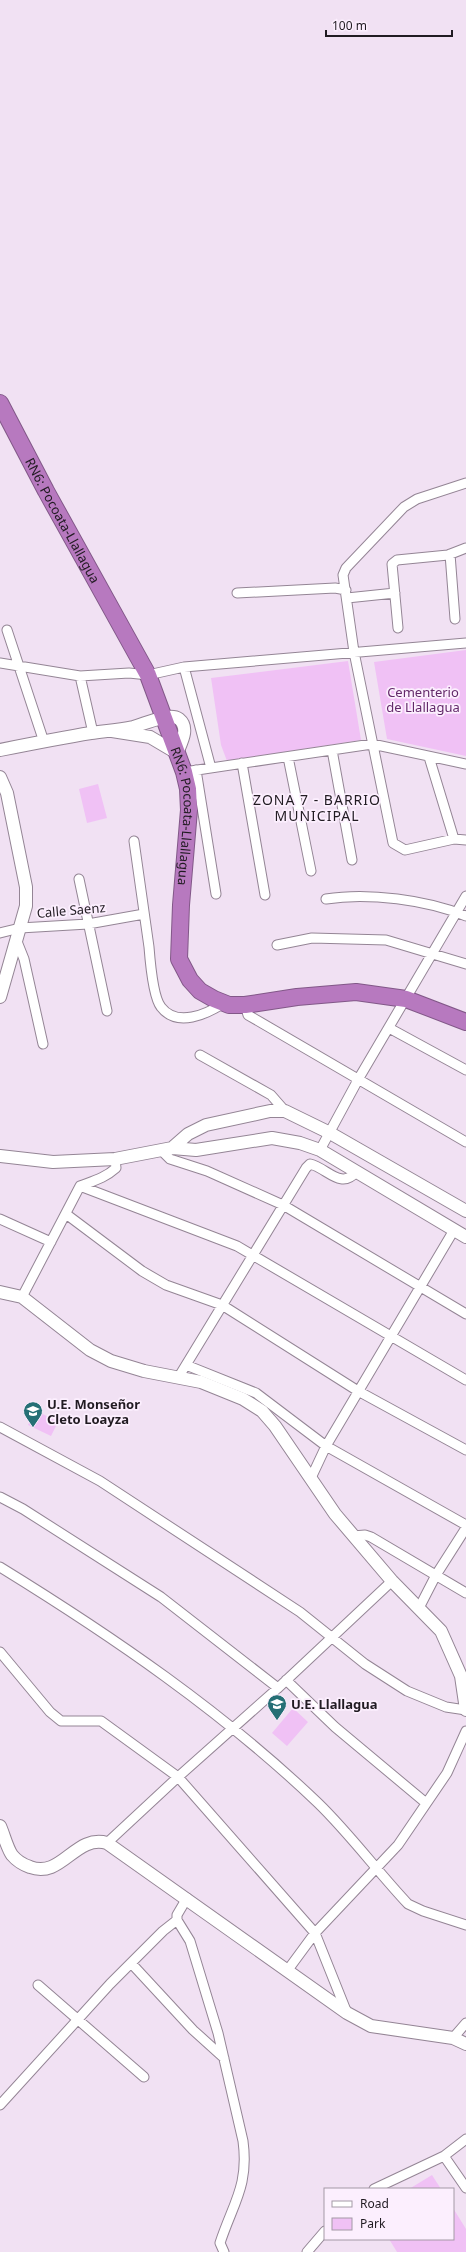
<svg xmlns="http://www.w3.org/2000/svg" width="466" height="2252" font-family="'Noto Sans',sans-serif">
	<rect width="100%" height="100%" fill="#f1e1f3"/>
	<path fill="#f0c1f5" d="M466,650v106l-79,-17 -13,-77z
		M348,661l13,79 -134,21 -6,-16 -10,-67z
		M98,784l9,34 -20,5 -8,-34z
		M35,1410l23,12 -7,14 -23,-11z
		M293,1708l15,14 -21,24 -15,-13z
		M432,2175l9,14h-32z
		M453,2208l13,21v23h-69l-8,-13h64z"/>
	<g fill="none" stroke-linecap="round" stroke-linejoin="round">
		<g stroke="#948595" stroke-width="11">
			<path id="street" d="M466,483l-49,16 -13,8 -58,61 -3,7 11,77 39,191 12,7 49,-11 12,1
				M450,554l5,65
				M237,593l98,-5 11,2
				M347,598l48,-5
				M398,628l-6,-64 5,-4 51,-5 18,-7
				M7,630l37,112
				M0,663l80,13 49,-3 19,2 36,-8 282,-24
				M184,667l27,101
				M80,676l13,57
				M332,750l20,110
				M288,757l23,114
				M429,757l25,82
				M242,763l23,132
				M196,770l20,124
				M184,772l188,-28 94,20
				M134,841c5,35 10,71 15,106 1,13 4,50 12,60 16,21 46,7 63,-4
				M79,879l28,132
				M326,899c42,-7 101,1 140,17
				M0,933l20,-5 68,-4 56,-10
				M16,939l8,20 19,85
				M277,945l35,-7 74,2 80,24
				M245,1005l3,10 218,127
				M389,1028l77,42
				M200,1055l71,40 14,16
				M161,1150l9,9 37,12 76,34 183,109
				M320,1150l39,-72 107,-182
				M80,1186l157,60 229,134
				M66,1214l76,57 24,14 56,20 136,86 108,59
				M0,1219l51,23
				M22,1297l58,-111c13,-5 25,-8 36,-18l-1,-9
				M186,1365l70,28 70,53 140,79
				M178,1378l128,-210 4,-4c17,4 31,26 46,8
				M0,1427l100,54 200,131 65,52 42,27 39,16 20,3
				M311,1478l15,-32 128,-216
				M0,1497l23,12 138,88 117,91
				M353,1536l12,-1 6,2 95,56
				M0,1567c112,69 223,145 318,236 32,31 59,68 90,101l15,7 43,14
				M419,1608l17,-33 30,-47
				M0,1652l50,60 11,9h40l77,56 137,156 32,80
				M286,1680l49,47 91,76
				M107,1843l71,-66 100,-89 114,-107
				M187,1898l-10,17v5l13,21 28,92 25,108c6,45 -10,62 -23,102l4,9
				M131,1963l62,67 31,28
				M287,1971l28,-38 83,-88 49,-72 19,-42
				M38,1985l106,92
				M453,2038l13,-15
				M0,2105l110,-121 53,-53 14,-11
				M444,2156l22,32
				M374,2189l70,-33 22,-17
				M307,2252l18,-21"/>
		</g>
		<g stroke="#948595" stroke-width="14">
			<path id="secondary" d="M0,750c30,-6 60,-12 91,-17 14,-2 28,-3 42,-6 12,-3 36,-15 46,-8 11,9 2,24 -2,34l-27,-16 -38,-6
				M0,777l7,16 19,94v19l-26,91
				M172,1148l16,-14 18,-9 64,-14h15l45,22 136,78
				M0,1156l53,6 62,-3 57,-11 24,2 76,-12 28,5 20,7 146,87
				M0,1292l22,5 68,53 21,11 33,10 57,11 42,17 19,12 13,15 60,88 57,67 49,50 20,45 5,34
				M0,1826c4,9 7,22 12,29 4,5 12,10 18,12 32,12 45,-33 77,-24l240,170 24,13 82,12 13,6"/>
		</g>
		<g stroke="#825888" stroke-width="18">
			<g id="highway">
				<path id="s1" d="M0,403l46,88 102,184 36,97 4,17 1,21 -8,95 -2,54 11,21 10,11 14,8 15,6h16l52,-8 59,-5 50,7 60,23"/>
			</g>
		</g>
		<use href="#street" stroke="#fff" stroke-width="9"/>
		<use href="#secondary" stroke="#fff" stroke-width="12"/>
		<use href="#highway" stroke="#b779bf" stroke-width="16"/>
	</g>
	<defs>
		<g id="school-pin" transform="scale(1)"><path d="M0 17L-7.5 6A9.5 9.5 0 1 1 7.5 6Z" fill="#256f75" stroke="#fceffe"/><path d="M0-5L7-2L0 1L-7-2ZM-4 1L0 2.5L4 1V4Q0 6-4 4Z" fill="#fff"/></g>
	</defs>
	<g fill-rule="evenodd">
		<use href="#school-pin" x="33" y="1411"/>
		<use href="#school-pin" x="277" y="1704"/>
	</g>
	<g text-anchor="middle" stroke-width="3.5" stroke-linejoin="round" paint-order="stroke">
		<g font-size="13" fill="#211b22" stroke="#fceffe">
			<text dy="5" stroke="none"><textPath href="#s1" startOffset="133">RN6: Pocoata-Llallagua</textPath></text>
			<text dy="5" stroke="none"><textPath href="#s1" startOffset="457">RN6: Pocoata-Llallagua</textPath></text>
			<text transform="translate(71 910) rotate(-5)" y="5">Calle Saenz</text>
		</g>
		<g font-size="13" fill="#63296a" stroke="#fceffe">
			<text x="423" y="697">Cementerio<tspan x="423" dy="15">de Llallagua</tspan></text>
		</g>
		<g font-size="13" font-weight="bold" fill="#211b22" stroke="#fceffe" text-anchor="start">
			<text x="47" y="1409">U.E. Monseñor<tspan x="47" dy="15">Cleto Loayza</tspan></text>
			<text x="291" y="1709">U.E. Llallagua</text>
		</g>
		<g font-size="14" letter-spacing="1" fill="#211b22" stroke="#fceffe">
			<text x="317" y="805">ZONA 7 - BARRIO<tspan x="317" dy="16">MUNICIPAL</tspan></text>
		</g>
	</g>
	<rect x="324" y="2188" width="130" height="52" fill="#fceffe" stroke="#a49aa6"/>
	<rect x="332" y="2201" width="20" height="6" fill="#ffffff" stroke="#a49aa6"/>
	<text x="360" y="2208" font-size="12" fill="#211b22">Road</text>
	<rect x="332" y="2218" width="20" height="12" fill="#f0c1f5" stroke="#a49aa6"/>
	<text x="360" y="2228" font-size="12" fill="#211b22">Park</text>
	<path d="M326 30v6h126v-6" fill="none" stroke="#211b22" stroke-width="2"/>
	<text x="332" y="30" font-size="12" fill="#211b22" stroke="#fceffe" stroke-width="3" paint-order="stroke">100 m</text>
</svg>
